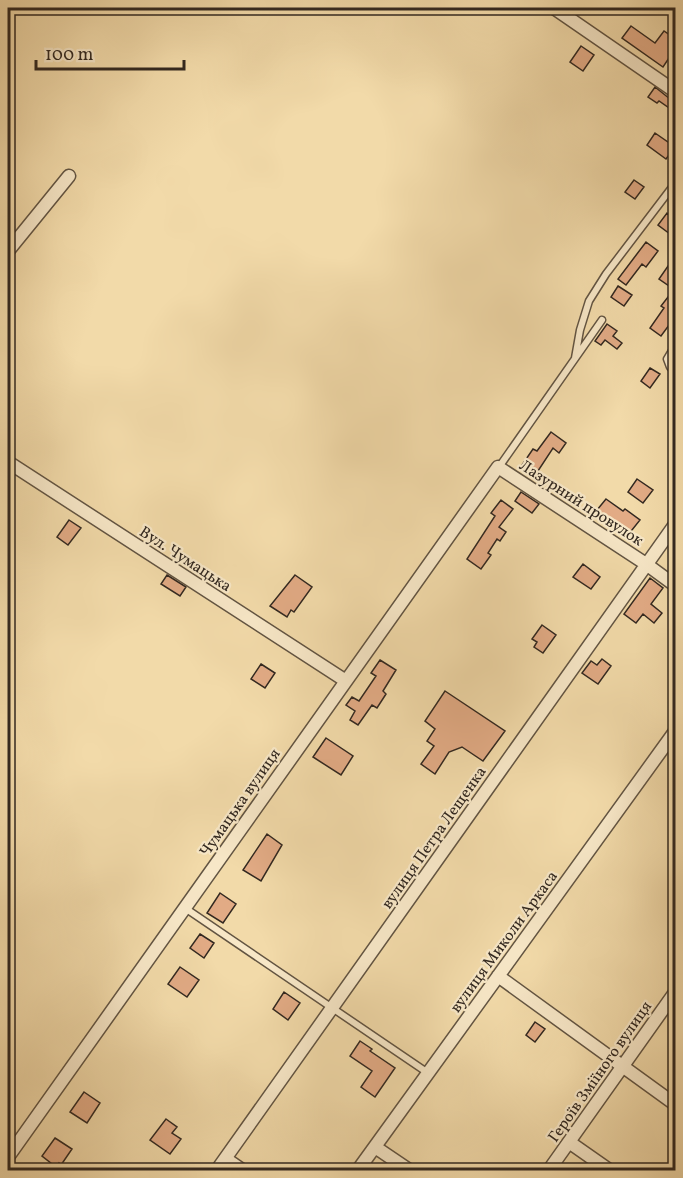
<svg xmlns="http://www.w3.org/2000/svg" width="683" height="1178" font-family="Vollkorn,serif">
	<rect width="100%" height="100%" fill="#f2daa9"/>
	<filter id="stains"><feTurbulence type="fractalNoise" baseFrequency=".00333" numOctaves="4"/><feColorMatrix values="0 0 0 0 .2 0 0 0 0 .09 0 0 0 0 .02 0 0 0 .5 -.17"/></filter>
	<radialGradient id="worn" r=".72"><stop offset=".6" stop-color="#630" stop-opacity="0"/><stop offset="1" stop-color="#630" stop-opacity=".3"/></radialGradient>
	<path fill="#e2ab85" stroke="#322820" stroke-width="1.5" d="M631,26l24,17 9,-12 10,7 -4,6 5,5 -12,18 -41,-29z
		M581,46l13,9 -11,16 -13,-9z
		M655,87l20,16v9l-16,-11 -2,2 -9,-6z
		M655,133l20,14 -9,12 -19,-14z
		M634,180l10,7 -9,12 -10,-7z
		M667,213l8,7v6l-5,8 -12,-9z
		M646,242l12,9 -12,16 -4,-3 -16,21 -8,-6z
		M675,256v27l-3,5 -13,-9z
		M618,286l14,9 -8,11 -13,-9z
		M668,297l7,5v15l-14,19 -11,-8 14,-20 -3,-2z
		M607,324l10,7 -4,5 9,7 -5,6 -12,-9 -4,5 -6,-4z
		M650,368l10,6 -10,14 -9,-7z
		M551,432l15,11 -7,10 -6,-5 -17,26 -14,-9 11,-16 4,2z
		M637,479l16,11 -10,13 -15,-11z
		M521,492l18,12 -7,9 -17,-12z
		M606,499l17,12 2,-2 15,11 -12,15 -31,-25z
		M501,500l12,9 -14,18 7,5 -6,9 -3,-2 -9,14 3,2 -10,14 -14,-10 28,-43 -4,-3z
		M69,520l12,8 -13,17 -11,-8z
		M583,564l17,13 -9,12 -18,-12z
		M167,575l19,12 -6,9 -19,-12z
		M295,575l17,12 -18,25 -3,-2 -4,7 -17,-11z
		M650,578l13,10 -12,16 11,9 -8,10 -11,-9 -7,9 -12,-9z
		M542,625l14,10 -13,18 -9,-6 3,-5 -5,-3z
		M602,659l9,7 -13,18 -16,-11 9,-12 6,4z
		M380,660l16,10 -13,21 3,3 -9,14 -5,-3 -14,20 -8,-5 5,-9 -9,-6 6,-8 7,4 17,-25 -5,-3z
		M261,664l14,9 -10,15 -14,-9z
		M445,691l60,40 -22,30 -21,-14 -13,5 -14,22 -14,-10 13,-18 -7,-5 8,-12 -10,-8z
		M326,738l27,18 -12,19 -28,-18z
		M267,834l15,11 -21,36 -18,-11z
		M220,893l16,11 -13,19 -16,-10z
		M200,934l14,9 -10,15 -14,-10z
		M180,967l19,13 -12,17 -19,-13z
		M284,992l16,11 -12,17 -15,-11z
		M535,1022l10,7 -10,13 -9,-7z
		M360,1041l12,8 -2,2 25,17 -20,29 -14,-10 11,-16 -22,-15z
		M84,1092l16,11 -13,20 -17,-11z
		M166,1119l11,8 -5,6 9,6 -11,15 -20,-14z
		M55,1138l17,11 -11,16 -2,-2 -3,4 -14,-11z"/>
	<g fill="none" stroke-linecap="round" stroke-linejoin="round">
		<g stroke="#625442" stroke-width="9">
			<path id="lane" d="M676,344l-9,15 3,8 6,6
				M575,358l5,-28 9,-29 17,-27 70,-92
				M499,467l103,-147
				M185,908l243,165"/>
		</g>
		<g stroke="#625442" stroke-width="15">
			<path id="street" d="M554,8l122,84
				M8,251l61,-75
				M8,462l338,219
				M498,976l178,129
				M569,1142l40,28
				M375,1147l34,23
				M8,1157l490,-690 148,97 30,22
				M226,1159l16,11
				M217,1170l459,-647
				M358,1170l318,-440
				M549,1170l127,-179"/>
		</g>
		<use href="#lane" stroke="#f7e7c7" stroke-width="6"/>
		<use href="#street" stroke="#f7e7c7" stroke-width="12"/>
	</g>
	<g text-anchor="middle" stroke-width="4.5" stroke-linejoin="round" paint-order="stroke">
		<g font-size="16" fill="#322820" stroke="#f7e7c7">
			<text transform="translate(582 502) rotate(33)" y="6">Лазурний провулок</text>
			<text transform="translate(186 558) rotate(33)" y="6">Вул. Чумацька</text>
			<text transform="translate(239 802) rotate(-55)" y="6">Чумацька вулиця</text>
			<text transform="translate(433 837) rotate(-55)" y="6">вулиця Петра Лещенка</text>
			<text transform="translate(503 941) rotate(-54)" y="6">вулиця Миколи Аркаса</text>
			<text transform="translate(599 1071) rotate(-55)" y="6">Героїв Зміїного вулиця</text>
		</g>
	</g>
	<rect width="683" height="1178" fill="none" stroke="#f2daa9" stroke-width="30"/>
	<rect x="9" y="9" width="665" height="1160" fill="none" stroke="#322820" stroke-width="3"/>
	<rect x="15" y="15" width="653" height="1148" fill="none" stroke="#322820" stroke-width="1.5"/>
	<path d="M36 60v9h148v-9" fill="none" stroke="#322820" stroke-width="3"/>
	<text x="45" y="60" font-size="18" fill="#322820" stroke="#f7e7c7" stroke-width="4.5" paint-order="stroke">100 m</text>
	<rect width="100%" height="100%" filter="url(#stains)"/>
	<rect width="100%" height="100%" fill="url(#worn)"/>
</svg>
